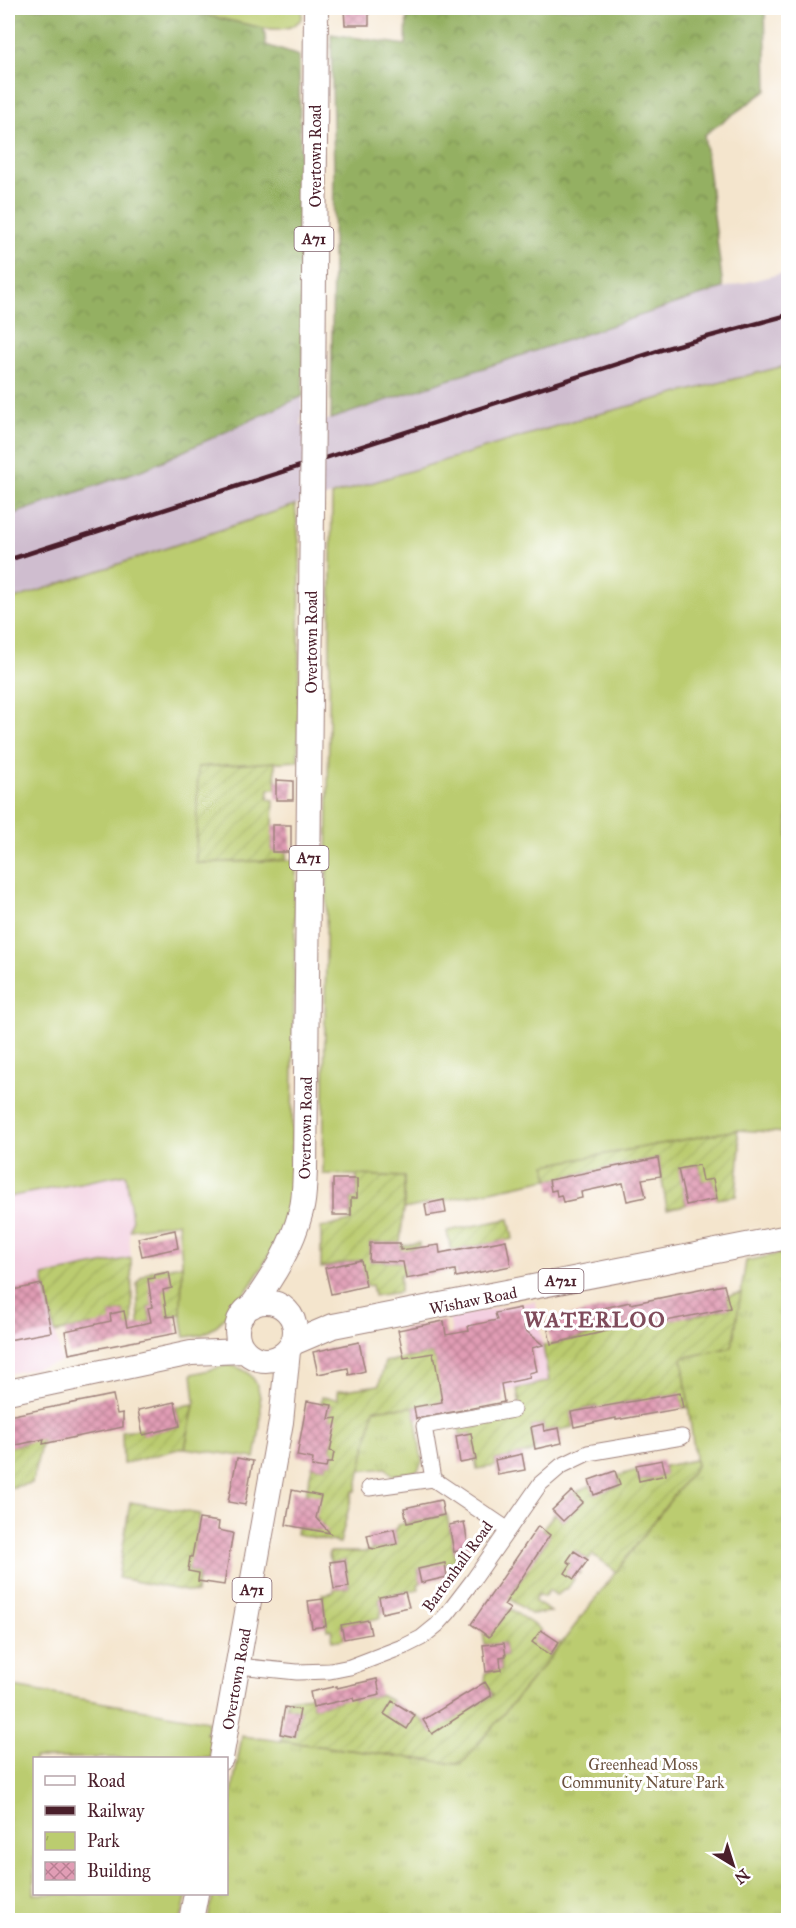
<svg xmlns="http://www.w3.org/2000/svg" width="796" height="1928" font-family="'IM FELL Great Primer',serif">
	<defs>
		<pattern id="forest-crowns" width="20" height="18" patternUnits="userSpaceOnUse" patternTransform="scale(1.5)"><rect width="20" height="18" fill="#94b062"/><path d="M2 6a3 3 0 1 1 6 0M12 15a3 3 0 1 1 6 0" fill="none" stroke="#7b8f51"/></pattern>
		<pattern id="park-tufts" width="24" height="20" patternUnits="userSpaceOnUse" patternTransform="scale(1.5)"><rect width="24" height="20" fill="#bbcc6f"/><path d="M3 7l-1-3M5 7V3M7 7l1-3M15 17l-1-3M17 17v-4M19 17l1-3" fill="none" stroke="#a2af60"/></pattern>
		<pattern id="garden-furrows" width="10" height="10" patternUnits="userSpaceOnUse" patternTransform="scale(1.5)"><rect width="10" height="10" fill="#bbcc6f"/><path d="M-1 1l2-2M0 10L10 0M9 11l2-2" fill="none" stroke="#a2af60"/></pattern>
		<pattern id="building-cross-hatch" width="8" height="8" patternUnits="userSpaceOnUse" patternTransform="scale(1.5)"><rect width="8" height="8" fill="#e19db5"/><path d="M0 0l8 8M0 8l8-8" fill="none" stroke="#b87f93"/></pattern>
	</defs>
	<rect width="100%" height="100%" fill="#fff"/>
	<filter id="ink" filterUnits="userSpaceOnUse"><feTurbulence type="fractalNoise" baseFrequency=".0167" numOctaves="2"/><feDisplacementMap in="SourceGraphic" scale="12" xChannelSelector="R" yChannelSelector="G"/><feConvolveMatrix kernelMatrix="1 2 1 2 8 2 1 2 1" color-interpolation-filters="sRGB"/></filter>
	<filter id="wash" filterUnits="userSpaceOnUse"><feTurbulence type="fractalNoise" baseFrequency=".008" numOctaves="4" result="noise"/><feDisplacementMap in="SourceGraphic" scale="24" xChannelSelector="R" yChannelSelector="G"/><feGaussianBlur stdDeviation="1.35" result="paint"/><feColorMatrix in="noise" values="0 0 0 0 0 0 0 0 0 0 0 0 0 0 0 0 0 1.4 0 .05"/><feComposite in="paint" operator="in"/></filter>
	<g filter="url(#wash)">
		<rect width="100%" height="100%" fill="#f4e5cd"/>
		<path fill="#f3cfe0" d="M126,1174l6,47 -3,15 2,22 -88,18 19,86 -54,12v-177z
			M535,1301l14,80 -32,8 -54,9 -14,-81z"/>
		<path fill="#cfbdcf" d="M788,272v93l-212,55 -244,75 -37,10 -287,96v-85l139,-48 156,-72 -2,29 30,-6 392,-131z"/>
		<path fill="#bbcc6f" stroke="#82764d" stroke-width="1.5" d="M194,8h108v10c-4,5 -10,9 -16,10 -21,5 -73,-11 -96,-16z
			M788,365v768l-51,-3 -191,35 2,14 -144,30v-32l-81,-3 9,-679 244,-75z
			M295,505l5,46 -2,210 -100,6 -2,96 100,-3 -5,336c-2,7 -2,15 -5,23 -8,28 -56,105 -83,115 -5,2 -13,2 -18,3l-4,-23 1,-55 -4,-37 -48,8 2,-9 -6,-47 -118,23v-596z
			M229,1365c7,2 16,4 21,10 18,17 9,61 5,83l-70,-10 10,-47 -3,-27z
			M8,1686l200,35 -2,13h7l-3,24h-176v136h153l-6,26h-173z"/>
		<path fill="url(#forest-crowns)" stroke="#6f6846" stroke-width="1.5" d="M8,8h186l-3,4 73,16 2,17 33,11 4,340 -156,72 -139,48z
			M407,8h358l2,82 -63,45 19,153 -392,131 3,-248 -3,-137 75,11z"/>
		<path fill="url(#park-tufts)" stroke="#82764d" stroke-width="1.5" d="M788,1252v668h-580l5,-26h13l1,-73 15,-85 216,28 7,-4 96,-116 135,-178 -14,-108 50,-11 14,-86z
			M414,1407l8,55 -4,8 -4,2 -22,3 -6,-7 -26,3 13,-62z"/>
		<path fill="url(#garden-furrows)" stroke="#82764d" stroke-width="1.5" d="M275,762l1,27h-7l-1,10 6,1 -2,51 15,1 -1,8 -90,3 2,-96z
			M737,1130l3,17 -4,49 -19,3 -4,-19 -11,1 -3,-16 -20,4 7,36 -19,4 -9,-51 -109,22 -3,-15z
			M357,1175l47,2v32l-4,34h-30v18l30,1v-16l19,-3v3l-8,2 2,7 -8,18 -5,2v17l-26,4 -2,-11 -6,1 -6,-26 -39,8v-40l30,-7v-23h6z
			M509,1219l4,20 -62,12 -4,-20z
			M131,1258l2,82 -4,1 -6,-30 -13,3 3,15 -15,19 -5,-23 -38,8 -12,-57z
			M182,1265l-1,49 -14,3 -2,-12 -17,3 3,14 -5,1 -6,16 -3,-55c7,-17 29,-16 45,-19z
			M741,1293l-9,54 -50,11 7,49 -6,1 -4,-15 -26,5 -10,14 -3,-13 -26,6 -14,13 -3,-12 -26,6 3,15 -14,3 -1,-2 -15,3 -1,-7 -12,3 4,22h-2v3l-38,8 1,6 -19,3 -6,-36 -11,2 -1,-6 63,-11 -5,-29 32,-8 -6,-35 92,-21 4,-1 1,3 48,-12v2l5,-1 36,-8 -2,-12z
			M433,1353l1,6 9,-2 20,41 -49,9 -40,2 -18,82h-3l-13,52 -44,-9 1,-7 22,4 3,-1 1,-5 -5,-3v-4l-10,-2 -2,-23 6,-27 14,2 1,-5h5l2,-10 -4,-2 3,-15 -8,-2 7,-29 -11,-2 1,-6 16,2v-8l41,-6 6,-23z
			M194,1404l-9,44h-3l-59,16 -1,-33 20,-2 1,5 37,-8 -4,-19z
			M44,1433l-12,50 -24,5v-41l16,-3 -1,-7z
			M695,1460l1,6 -80,106 -23,-17 -5,5 -13,-10 -8,11 13,10 -1,3 -9,-7 -5,6 9,6 -6,9 -12,7 -7,-5 -5,7 -6,-3 -4,7 17,11 -20,2 -31,-22 12,1 15,-23 -8,-6 17,-7 14,-22 -8,-6 13,-16 8,8 20,-18 -8,-10 16,-8 3,9 26,-8 -3,-10 20,-6 2,11 26,-6 -1,-9z
			M130,1502l70,12 -6,34 12,12 -15,-3 -3,14 11,2 -3,20 -78,-15z
			M447,1515l9,47 -38,7 3,14 -3,1 1,5 -40,8 3,16h-2v5l-38,7 2,14 -11,2 -2,-12 -4,1 -5,-36 12,-2v-3l15,-2 -4,-27 -15,2 -1,-10h35l33,-8 -3,-15 4,-1 -1,-3z
			M510,1609l31,21 -8,12h26l2,2 -96,116 -7,4 -177,-23 1,-6 13,1 5,-26 -14,-3 2,-8 23,-3 2,11 26,-6 12,-12 3,11 26,-5 12,6 -8,13 23,14 8,-13 8,6 9,12 32,-33 6,10 23,-15 -8,-13 1,-10 15,-2 -1,-13 6,-1 -2,-13 -19,2 -2,-12 15,-8z"/>
		<g id="blocks">
			<path fill="url(#building-cross-hatch)" d="M344,8l25,2v15h-24z
				M276,780l17,1v19h-17z
				M272,825h19v27h-19z
				M658,1158l3,18 -19,3 4,18 -19,4 -4,-18 -42,9 1,6 -19,4 -2,-7 -4,1 -1,-6 -5,1 -2,-11z
				M699,1165l3,16 11,-2 4,20 -31,6 -8,-36z
				M333,1179h24v19h-6v17h-18z
				M444,1200l2,13 -19,3 -2,-12z
				M175,1230l3,18 -36,8 -4,-18z
				M506,1240l5,26 -55,11 -1,-7 -49,9 -3,-17 -34,-1 1,-18h30v7l39,-5 1,8z
				M361,1260l5,26 -35,8 -6,-26z
				M169,1272l3,16 -9,2 4,27 7,-1 3,17 -108,21 -4,-23 46,-10 -1,-7 14,-3 3,16 24,-5 -3,-14 4,-1 -4,-28 7,-1 -1,-3z
				M42,1284l9,48 -43,8v-19h2l-2,-14v-16z
				M724,1285l6,23 -83,17 -1,-3 -95,22 -5,-23 84,-19v2z
				M520,1308l5,22 18,15 -11,3 5,23 -8,2 1,5 -29,6 3,18 -88,17 -2,-12 28,-5 -7,-43h-1l-1,-6 -29,5 -6,-28 46,-9 2,14 23,-4 -1,-5 29,-6 -2,-7z
				M359,1342l6,29 -16,4 -1,-7 -30,6 -5,-22z
				M680,1393l3,15 -67,12v-2l-42,9 -3,-15z
				M113,1395l4,19 6,-1v14l-80,17 1,-5 -36,8v-31z
				M307,1401l25,4 -3,14 8,-1 -7,33 4,1 -2,11h-5l-1,5 -14,-2 1,-7 -16,-3z
				M175,1402l5,24 -37,9 -5,-25z
				M543,1424l1,7 15,-3 3,15 -27,6 -4,-22z
				M471,1433l5,27 -16,3 -4,-27z
				M522,1454l3,16 -27,5 -3,-15z
				M237,1458l16,3 -8,44 -17,-3z
				M662,1460l4,15 -27,6 -3,-16z
				M615,1471l5,14 -26,10 -5,-15z
				M292,1490l29,6 -5,22 14,15 -44,-8z
				M572,1491l11,11 -20,19 -11,-11z
				M441,1500l3,15 -37,8 -3,-15z
				M199,1519l20,3 -1,8 15,3 -9,52 -26,-4 1,-8 -11,-2 2,-14h2z
				M464,1522l5,27 -15,3 -5,-27z
				M538,1526l12,9 -46,70 6,4 -21,28 -18,-13z
				M394,1529l3,15 -22,5 -5,-1 -3,-13z
				M574,1551l14,9 -14,19 -9,-6 6,-9 -4,-3z
				M345,1560l4,27 -15,2 -4,-27z
				M445,1563l2,14 -26,6 -3,-14z
				M405,1592l4,15 -27,6 -3,-16z
				M323,1599l3,27 -14,2 -4,-27z
				M368,1620l3,14 -27,5 -3,-14z
				M541,1630l18,12 -9,13 -18,-13z
				M504,1643l2,13 -6,1 1,13 -15,2 -3,-27z
				M377,1679l3,16 -26,6 -1,-3 -40,9 -3,-15 27,-6v2z
				M485,1682l6,10v4l-59,38 -9,-14z
				M392,1701l23,14 -8,14 -23,-15z
				M285,1707l15,3 -5,27 -15,-3z"/>
		</g>
	</g>
	<g filter="url(#ink)">
		<use href="#blocks" fill-opacity="0" stroke="#9f827c" stroke-width="1.5"/>
		<g fill="none" stroke-linecap="round" stroke-linejoin="round">
			<g stroke="#9f827c" stroke-width="17">
				<path id="street" d="M433,1479l-9,-53 89,-16
					M369,1488l64,-9 74,50
					M238,1666l59,6 33,-1 20,-4 55,-21 16,-8 16,-13 11,-12 26,-34 66,-95 21,-18 27,-13 94,-16"/>
			</g>
			<g stroke="#9f827c" stroke-width="26">
				<path id="primary" d="M313,406l3,-398
					M237 1331a29 29 0 1 1 58 0a29 29 0 1 1-58 0Z
					M252,1306c21,-30 40,-59 49,-95 4,-13 3,-28 4,-41l7,-663
					M293,1343l40,-17 455,-89
					M8,1392l183,-39 53,-2
					M221,1758l60,-336 7,-71
					M191,1920l5,-26"/>
			</g>
			<use href="#street" stroke="#fff" stroke-width="15"/>
			<use href="#primary" stroke="#fff" stroke-width="24"/>
			<path stroke="#4a1f2b" stroke-width="4.5" d="M8,560l659,-212 121,-33"/>
			<g stroke="#9f827c" stroke-width="26" stroke-linecap="butt">
				<path id="primary-bridge" d="M312,507l1,-101"/>
			</g>
			<use href="#primary-bridge" stroke="#fff" stroke-width="24"/>
		</g>
	</g>
	<g text-anchor="middle" stroke-width="6" stroke-linejoin="round" paint-order="stroke">
		<g fill="#fff" stroke="#80626b" stroke-width="1.5">
			<rect x="294.5" y="227" width="39" height="24" rx="4.5"/>
			<rect x="289.5" y="846" width="39" height="24" rx="4.5"/>
			<rect x="538.5" y="1269" width="45" height="24" rx="4.5"/>
			<rect x="232.5" y="1578" width="39" height="24" rx="4.5"/>
		</g>
		<g font-size="15" font-weight="bold" fill="#4a1f2b">
			<text x="314" y="244">A71</text>
			<text x="309" y="863">A71</text>
			<text x="561" y="1286">A721</text>
			<text x="252" y="1595">A71</text>
		</g>
		<g font-size="16" fill="#4a1f2b" stroke="#fff">
			<text transform="translate(315 156) rotate(-90)" y="6">Overtown Road</text>
			<text transform="translate(311 642) rotate(-90)" y="6">Overtown Road</text>
			<text transform="translate(305 1128) rotate(-89)" y="6">Overtown Road</text>
			<text transform="translate(473 1300) rotate(-11)" y="6">Wishaw Road</text>
			<text transform="translate(457 1566) rotate(-54)" y="6">Bartonhall Road</text>
			<text transform="translate(236 1679) rotate(-80)" y="6">Overtown Road</text>
		</g>
		<g font-size="16" fill="#6c533f" stroke="#fff">
			<text x="643" y="1770">Greenhead Moss<tspan x="643" dy="18">Community Nature Park</tspan></text>
		</g>
		<g font-size="22" font-weight="bold" letter-spacing="1.5" fill="#7f4b5b" stroke="#fff">
			<text x="595" y="1327">WATERLOO</text>
		</g>
	</g>
	<rect width="796" height="1928" fill="none" stroke="#fff" stroke-width="30"/>
	<rect x="33" y="1757" width="195" height="138" fill="#ffffff" stroke="#b7a5aa" stroke-width="1.5"/>
	<rect x="45" y="1776" width="30" height="9" fill="#ffffff" stroke="#b7a5aa" stroke-width="1.5"/>
	<text x="87" y="1787" font-size="18" fill="#4a1f2b">Road</text>
	<rect x="45" y="1806" width="30" height="9" fill="#4a1f2b" stroke="#b7a5aa" stroke-width="1.5"/>
	<text x="87" y="1817" font-size="18" fill="#4a1f2b">Railway</text>
	<rect x="45" y="1832" width="30" height="18" fill="url(#park-tufts)" stroke="#b7a5aa" stroke-width="1.5"/>
	<text x="87" y="1847" font-size="18" fill="#4a1f2b">Park</text>
	<rect x="45" y="1862" width="30" height="18" fill="url(#building-cross-hatch)" stroke="#b7a5aa" stroke-width="1.5"/>
	<text x="87" y="1877" font-size="18" fill="#4a1f2b">Building</text>
	<g transform="translate(733 1865) rotate(142)" stroke="#ffffff" stroke-width="4.5" paint-order="stroke">
	<path d="M0-4.5L10 22L0 15L-10 22Z" fill="#4a1f2b"/>
	<text y="-9" font-size="16" font-weight="bold" text-anchor="middle" fill="#4a1f2b">N</text>
	</g>
</svg>
